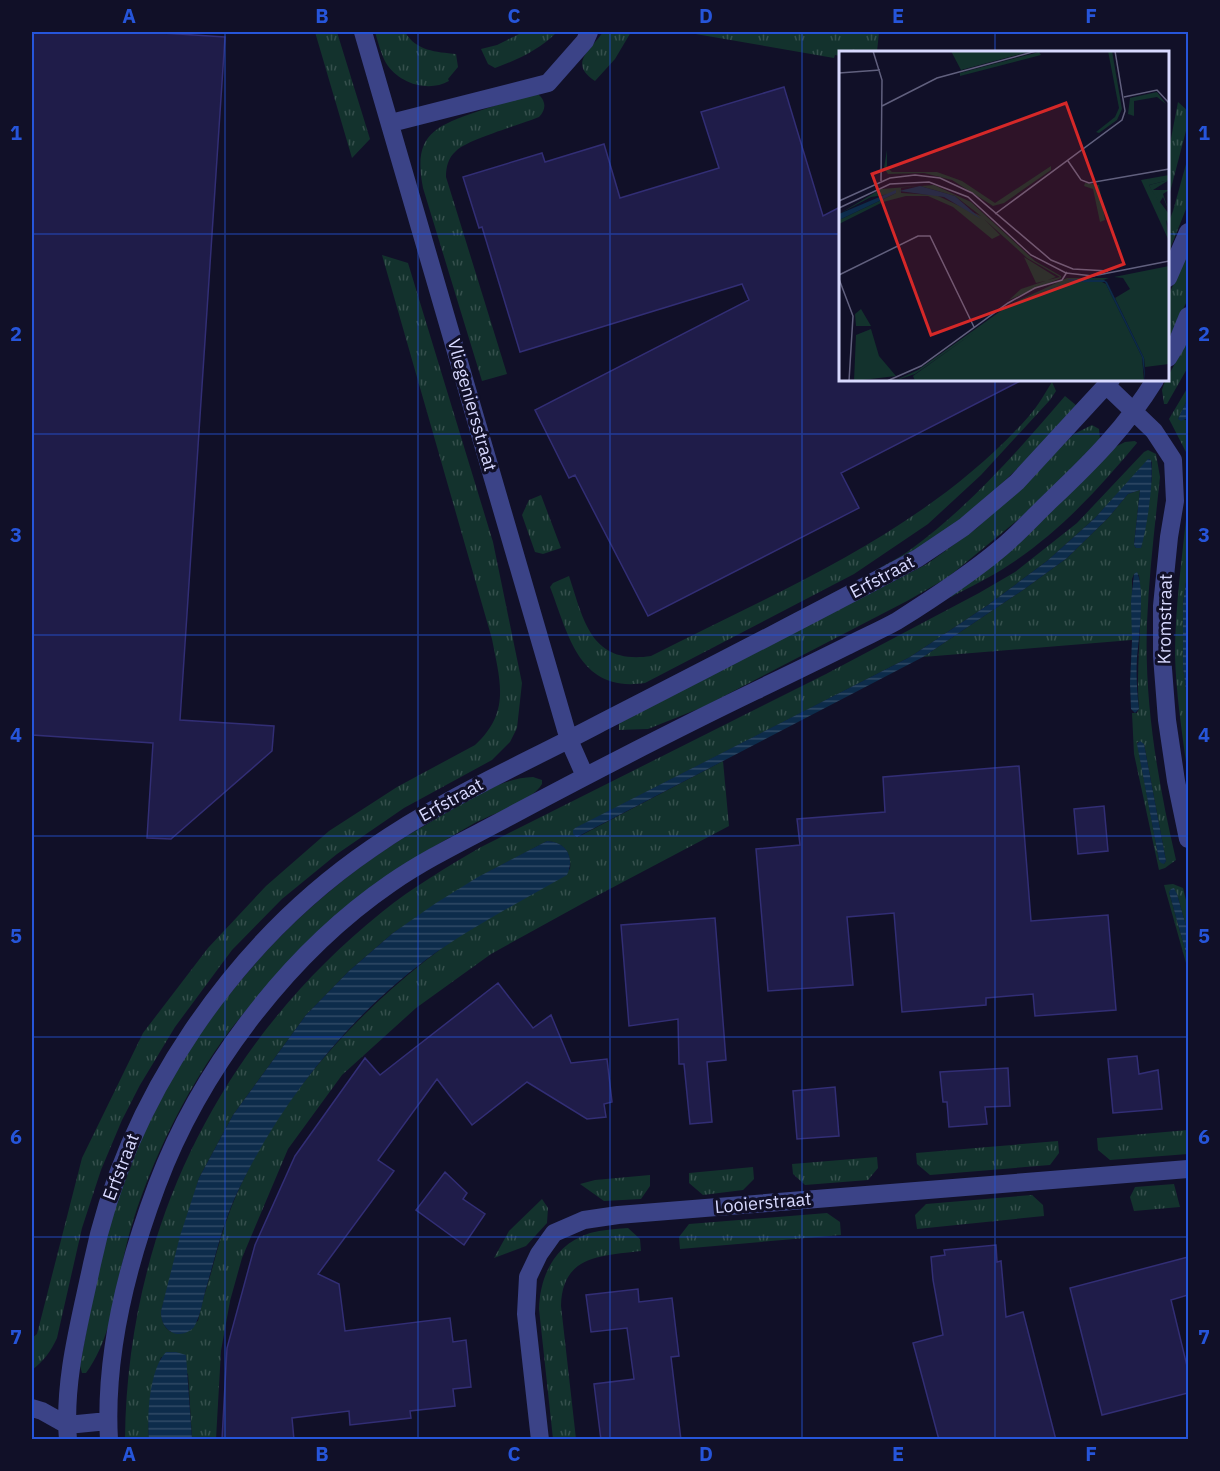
<svg xmlns="http://www.w3.org/2000/svg" width="1220" height="1471" font-family="'IBM Plex Sans',sans-serif">
	<defs>
		<pattern id="grass-tufts" width="24" height="20" patternUnits="userSpaceOnUse" patternTransform="scale(1.5)"><rect width="24" height="20" fill="#13322d"/><path d="M3 7l-1-3M5 7V3M7 7l1-3M15 17l-1-3M17 17v-4M19 17l1-3" fill="none" stroke="#354f4c"/></pattern>
		<pattern id="water-rules" width="6" height="5" patternUnits="userSpaceOnUse" patternTransform="scale(1.5)"><rect width="6" height="5" fill="#0d2c4b"/><path d="M0 2.5h6" fill="none" stroke="#304a66"/></pattern>
	</defs>
	<rect width="100%" height="100%" fill="#111028"/>
	<path fill="url(#grass-tufts)" fill-rule="evenodd" d="M315,32h22l33,107 -18,19z
		M375,32h30c11,19 31,20 51,22l2,13 -10,12 1,2c-21,12 -51,2 -63,-18 -5,-9 -8,-21 -11,-31z
		M523,32h34c-18,18 -38,27 -62,36l-7,-4 -7,-15 16,-4z
		M603,32h28l-16,27 -20,22c-27,-18 -5,-30 8,-49z
		M684,32h195l-2,20h-37v4l-5,-1 -1,3z
		M535,92c10,6 13,16 4,25 -17,7 -73,23 -83,34 -8,7 -10,16 -10,26l61,197 -25,7 -59,-193c-10,-51 9,-61 53,-76 20,-7 39,-13 59,-20z
		M1178,102l10,9v12l-20,77v-46z
		M1188,157v47l-20,50v-30l5,-13z
		M1188,250v49l-20,41v-43z
		M382,255l26,8 85,279 29,141 -5,45 -7,14 -18,18 -88,48 -67,46 -55,45 -50,51 -57,77 -35,58 -18,35 -21,50 -19,58 -25,110c-6,13 -13,23 -25,32v-32l5,-4 45,-176 61,-125 65,-85 58,-62 63,-55 68,-44 78,-42c36,-33 25,-64 17,-106z
		M1188,339v28l-21,37h-3l-2,-14 2,-6z
		M1052,382l4,9 -6,9 -69,75 -53,49 -74,50 -209,109c-66,10 -76,-47 -95,-96l3,-4 16,-7c15,45 22,89 82,80 132,-67 277,-126 378,-240 9,-10 16,-23 23,-34z
		M1188,387v11l-10,21 8,1 2,-2v47l-1,-11 -18,-35z
		M1065,396l12,10c-47,51 -91,98 -150,137 -16,11 -35,19 -53,28 12,-7 25,-13 36,-21 59,-43 108,-99 155,-154z
		M1092,425l7,4 1,10 -70,71 -83,68 -40,23 -204,106 -55,22 -29,1v-7l308,-159 50,-36 97,-94z
		M1135,441l2,2c-38,46 -79,90 -128,122 -18,12 -39,22 -58,32l-2,-2 164,-147 12,-6z
		M1148,450l8,4 4,23c-5,48 -11,97 -13,146 -3,80 11,159 29,237l-11,8 -6,2 -25,-116 -2,-41h5l2,-4c-4,-44 5,-89 0,-134l-5,-1 -2,5v61l-209,17 100,-67 44,-32 41,-40 20,-24 12,-4 -6,55 2,3h5l11,-70v-16l-3,-3 -54,59 -48,43 -59,44 -78,52 -336,172 -1,4 5,4 145,-76 6,65 -142,75 -96,53 -75,54 -74,67 -54,74 -46,109 -12,43 -9,50 -5,88h-24l-4,-65 -27,-17c-8,28 -14,54 -12,82l-24,1c2,-210 94,-397 257,-528 31,-25 65,-45 99,-65l345,-173 153,-81 36,-21 62,-49 67,-71zM1137,742l7,2 22,117 -2,3 -5,-4zM547,841c17,1 25,12 23,28 -46,28 -103,58 -145,92 -79,63 -149,142 -189,235 -11,25 -18,51 -25,77 -5,16 -10,32 -13,48l-27,11c-8,-5 -9,-11 -10,-21l38,-133 34,-63 73,-100 43,-44 44,-38 86,-56z
		M541,495l20,53 -18,6 -8,-2 -13,-37 7,-15z
		M1188,500v67l-5,37v63l5,39v72c-5,-40 -12,-82 -13,-123 0,-51 8,-103 13,-155z
		M533,777l9,3v4c-9,17 -51,30 -69,40 -35,20 -69,39 -100,63 -17,13 -31,29 -47,44 -28,27 -58,53 -83,83 -50,60 -93,146 -114,221 -12,43 -15,101 -43,138h-4l-2,-7c11,-59 20,-120 41,-176 53,-150 163,-284 301,-363 32,-18 74,-49 111,-50z
		M1173,884l10,4 5,20v25l-11,-39 -8,-2 19,68v10l-24,-85z
		M1188,1130v24l-78,6 -12,-10 -1,-12z
		M1058,1141l1,12 -9,12 -120,10 -13,-11 -1,-11z
		M877,1157l1,11 -10,12 -63,5 -12,-11 -1,-10z
		M753,1167l1,12 -11,11 -40,5 -14,-12v-10z
		M650,1175v11l-9,13 -37,2 -24,-17 15,-4z
		M1174,1184l6,23 -46,4 -4,-14 5,-10z
		M1032,1195l11,10 1,11 -127,13 -2,-14 11,-11z
		M542,1199l6,9 -1,15 -21,23 -32,12 15,-27z
		M827,1213l13,9 1,13 -161,14 -1,-12 10,-13z
		M628,1228l12,11 1,12c-40,5 -79,4 -80,55l15,133h-23l-14,-130c1,-34 16,-65 51,-76 12,-3 25,-4 38,-5z"/>
	<path fill="url(#water-rules)" d="M1188,398v20l-7,3 -3,-2z
		M1148,459l3,1c3,20 -4,68 -10,88h-5l-2,-3 6,-55 -12,4 -20,24 -41,40 -44,32 -100,67 -346,180 -4,-3v-4l2,-2 335,-171 78,-52 59,-44 48,-43z
		M1188,567v139l-5,-39v-63z
		M1137,572c8,16 2,66 0,85 -1,18 0,35 2,52l-4,4 -4,-4 -1,-26 2,-43 -1,-39 3,-27z
		M1140,741l4,3 22,117 -2,3 -3,-1 -2,-3 -22,-116z
		M547,841c20,1 28,17 20,34 -47,27 -96,52 -140,84 -80,59 -148,145 -190,234 -15,32 -22,66 -32,99 -3,12 -5,25 -11,35 -14,15 -34,4 -33,-16l19,-75 19,-58 34,-63 73,-100 43,-44 44,-38 43,-30 42,-26z
		M1174,888l3,6 11,39v27l-19,-68 2,-3z
		M166,1352h10l10,3 6,84h-43c-2,-23 0,-69 17,-87z"/>
	<path fill="#1f1c49" stroke="#322e75" stroke-width="1.5" d="M32,32h115l78,5 -45,683 94,6 -2,25 -101,88 -24,-1 6,-95 -121,-8z
		M784,87l39,129 17,-9v173h182l-181,93 18,35 -211,108 -73,-141 -6,3 -34,-68 214,-110 -7,-16 -222,68 -38,-125 -3,1 -16,-51 79,-24 3,9 59,-18 16,54 99,-30 -18,-56z
		M1019,766l12,155 77,-6 8,95 -81,6 -2,-22 -47,4v7l-84,7 -8,-99 -47,4 6,68 -85,6 -12,-142 44,-4 -3,-26 88,-7 -2,-35z
		M1104,806l4,45 -30,3 -4,-45z
		M715,918l11,142 -19,2 5,60 -22,2 -6,-60h-5l-1,-45 -49,7 -8,-101z
		M498,983l35,45 18,-13 20,48 36,-4 5,43 -8,2 2,13 -19,2 -60,-37 -55,43 -35,-46 -59,81 16,11 -76,103 21,10 6,47 105,-13 3,24 13,-2 5,47 -18,2 2,17 -45,5 1,7 -61,7 -1,-14 -57,7 2,22h-72l5,-92 28,-103 40,-89 70,-98 15,17z
		M1137,1056l2,18 19,-4 4,39 -49,4 -5,-54z
		M1008,1068l2,38 -25,1 2,17 -38,3 -2,-25h-4l-3,-30z
		M835,1087l4,49 -42,3 -4,-48z
		M445,1172l22,21 -4,6 22,15 -21,31 -48,-35z
		M996,1245l1,17 4,-1 5,56 17,-5 33,128h-117l-26,-97 30,-8 -10,-55 -2,-23 14,-2 -1,-5z
		M1188,1257v38l-17,5 17,70v23l-86,22 -32,-127z
		M638,1289l1,13 33,-4 7,58 -8,1 10,83h-80l-7,-56 40,-5 -7,-51 -36,4 -5,-37z"/>
	<g fill="none" stroke-linecap="round" stroke-linejoin="round">
		<path stroke="#3b4387" stroke-width="18" d="M363,32l206,708 16,36
			M391,123l157,-40 37,-42 4,-9
			M1168,278l20,-46
			M1168,358l9,-15 11,-27
			M1107,386l47,45 19,29 2,41 -6,36 -7,69v50l5,64 9,61 12,58
			M32,1408l10,3 25,14 41,-4
			M68,1440c-5,-59 12,-119 24,-176 34,-164 141,-321 280,-416 70,-49 149,-83 225,-123 107,-55 215,-110 321,-167l46,-31 53,-45 94,-102
			M109,1440c-5,-87 18,-175 48,-255 43,-115 132,-232 234,-302 39,-27 83,-47 125,-70 79,-42 158,-83 239,-122 31,-15 62,-30 92,-45 17,-9 34,-16 50,-25 35,-22 72,-46 104,-73 18,-15 34,-33 51,-49 40,-38 74,-72 103,-119
			M540,1440l-14,-126 2,-37 11,-23 15,-21 30,-13 34,-5 570,-46"/>
	</g>
	<path fill="none" stroke="#2655da" stroke-width="1.5" stroke-opacity="0.55" d="M225,32v1408M418,32v1408M610,32v1408M802,32v1408M995,32v20M32,234h808M1168,234h20M995,380v1060M32,434h1156M32,635h1156M32,836h1156M32,1037h1156M32,1237h1156"/>
	<g text-anchor="middle" stroke-width="6" stroke-linejoin="round" paint-order="stroke">
		<g font-size="18" fill="#d8d9ff" stroke="#111028">
			<text transform="translate(472 405) rotate(74)" y="6">Vliegeniersstraat</text>
			<text transform="translate(882 577) rotate(-28)" y="6">Erfstraat</text>
			<text transform="translate(1165 619) rotate(-89)" y="6">Kromstraat</text>
			<text transform="translate(451 800) rotate(-29)" y="6">Erfstraat</text>
			<text transform="translate(121 1167) rotate(-69)" y="6">Erfstraat</text>
			<text transform="translate(763 1203) rotate(-5)" y="6">Looierstraat</text>
		</g>
	</g>
	<g transform="translate(839 51)">
		<rect width="330" height="330" fill="#111028"/>
		<path d="M112,0h81l-71,19zM269,0h4l10,58 -5,11 -18,13 -3,-1 19,-15 4,-9zM200,1l2,3 -81,21v-3zM318,41l9,12 -9,-7 -23,4v15l-6,-2 2,-16zM48,99v17l5,5h45l25,9 33,22 56,-37v4l-47,33 -11,3 -41,-26 -28,-7 -36,1 -4,-6zM330,129l-16,10h16l-6,4 6,17 -6,-14 -3,5 9,12v12l-20,-41zM246,132l14,2 6,35 -5,2 -7,-33 -9,-3zM95,134l37,17 64,59 26,15v2l-52,22 12,-11 24,-8 -9,2 -12,-26 32,20 -8,3 12,-3 -33,-19 -43,-39 16,16 -8,4 -39,-32 -25,-11h-22l-23,6 -44,22v-4l57,-27 -25,4 -32,17 42,-25zM81,135l35,10 26,20 -45,-21 -35,-2v-6zM330,215v98l-24,3 -1,-9 -29,-60 15,-9 -7,-11 -9,-1zM228,227h42l-9,3 6,3 36,73 2,24h-229l-2,-5 63,-45 -61,43 -21,7 24,-11 91,-65zM22,258l10,17h-15l-1,-12zM32,278l8,27 17,20 -42,5 2,-46z" fill="#13322d" fill-rule="evenodd"/>
		<path d="M330,124v5l-20,5 16,27 4,29 -28,-61z" fill="#13322d"/>
		<path d="M81,135l35,10 26,23 -37,-22 -45,-6zM57,139v3l-57,27v-6zM228,228l37,1 3,2 37,76 1,23 -3,-24 -37,-75h-27l-48,12 44,-12z" fill="#0d2c4b"/>
		<path fill="none" stroke="#61607e" stroke-width="1.5" d="M34,0l9,29 -1,101M0,22l41,-3M285,46l33,-7 12,13M43,55l55,-28 99,-27M229,110l13,19 8,3 80,-14M0,150l51,-23 25,-3 25,3 32,15 79,67 22,9 35,2M0,157l51,-24 39,-2 39,15 63,58 35,18 27,3 76,-15M156,163l127,-94 3,-9 -10,-60M0,224l79,-39h12l44,91M0,228l14,37 -4,65M48,330l34,-15 87,-63 27,-15 27,-8 5,-8"/>
		<path fill="#d62828" fill-opacity="0.15" stroke="#d62828" stroke-width="3" d="M227,52l58,161 -193,71 -59,-161z"/>
		<rect width="330" height="330" fill="none" stroke="#d8d9ff" stroke-width="3"/>
	</g>
	<rect width="1220" height="1471" fill="none" stroke="#111028" stroke-width="66"/>
	<rect x="33" y="33" width="1154" height="1405" fill="none" stroke="#2655da" stroke-width="2"/>
	<g font-size="20" text-anchor="middle" font-weight="bold" fill="#2655da">
		<text x="129" y="23">A</text>
		<text x="322" y="23">B</text>
		<text x="514" y="23">C</text>
		<text x="706" y="23">D</text>
		<text x="898" y="23">E</text>
		<text x="1091" y="23">F</text>
		<text x="16" y="140">1</text>
		<text x="1204" y="140">1</text>
		<text x="16" y="341">2</text>
		<text x="1204" y="341">2</text>
		<text x="16" y="542">3</text>
		<text x="1204" y="542">3</text>
		<text x="16" y="742">4</text>
		<text x="1204" y="742">4</text>
		<text x="16" y="943">5</text>
		<text x="1204" y="943">5</text>
		<text x="16" y="1144">6</text>
		<text x="1204" y="1144">6</text>
		<text x="16" y="1344">7</text>
		<text x="1204" y="1344">7</text>
		<text x="129" y="1461">A</text>
		<text x="322" y="1461">B</text>
		<text x="514" y="1461">C</text>
		<text x="706" y="1461">D</text>
		<text x="898" y="1461">E</text>
		<text x="1091" y="1461">F</text>
	</g>
</svg>
